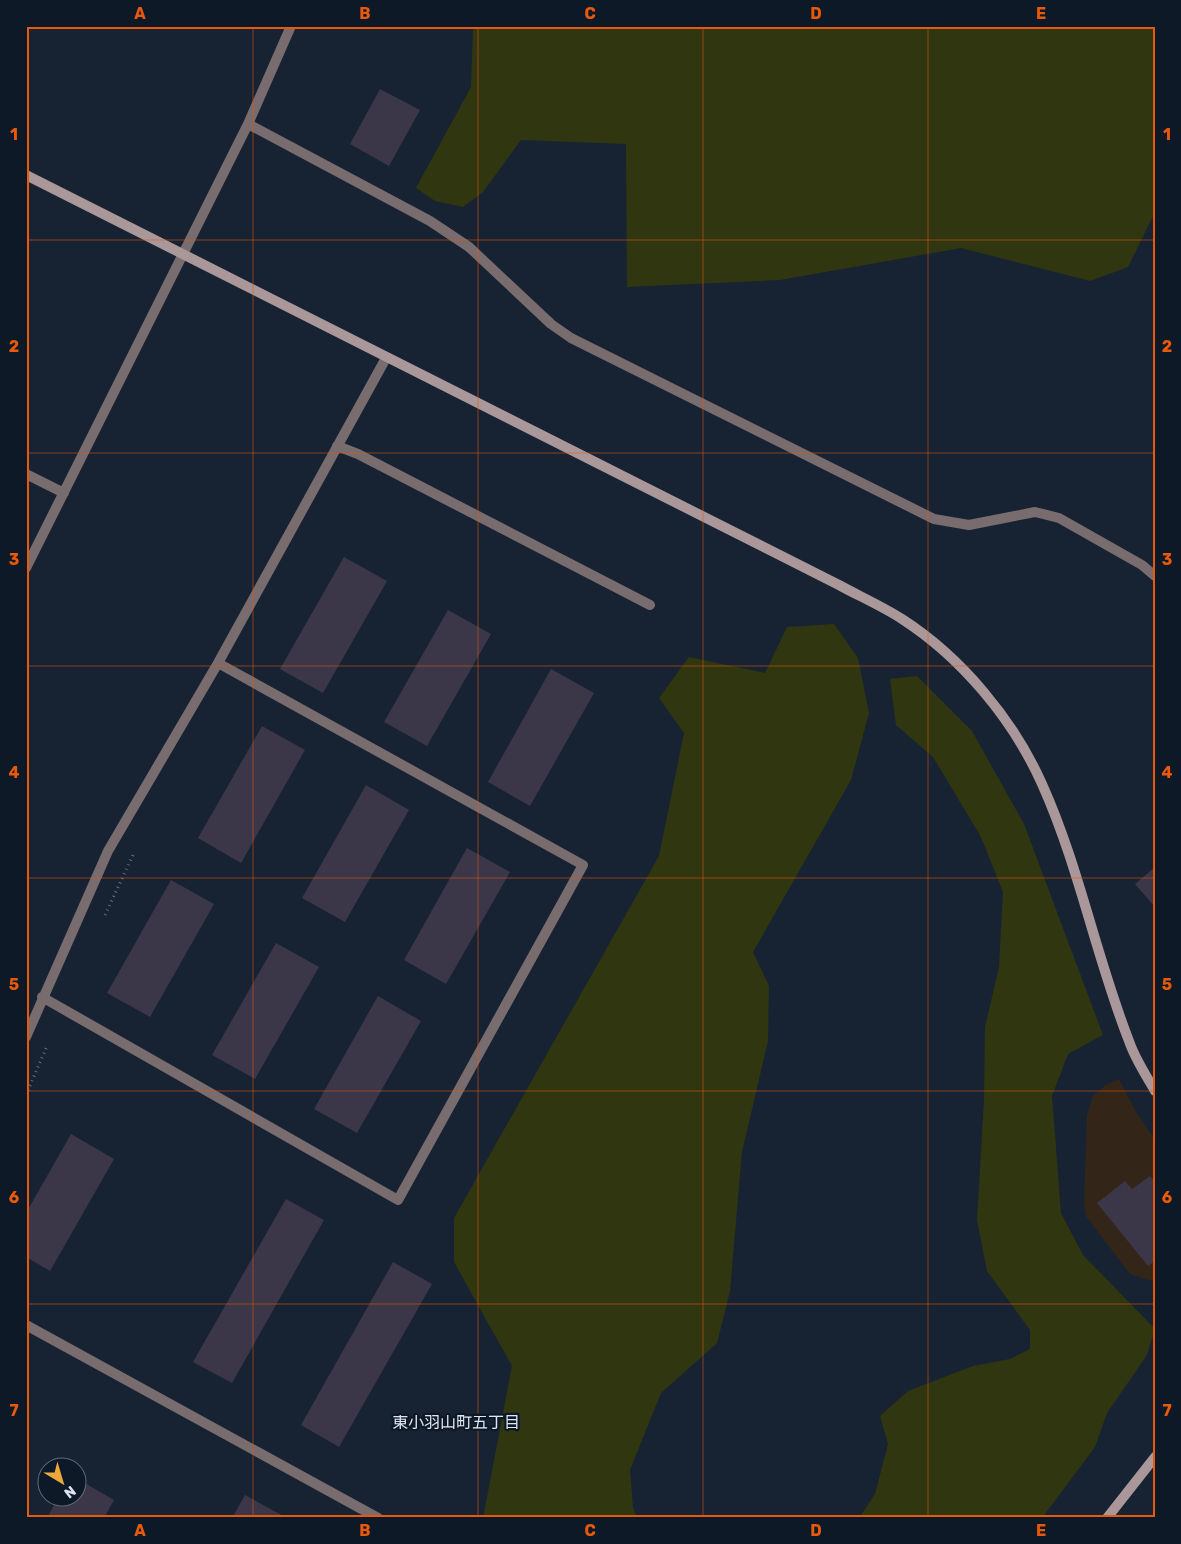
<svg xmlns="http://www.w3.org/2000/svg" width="1181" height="1544" font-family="Rubik,'Noto Sans JP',sans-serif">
	<rect width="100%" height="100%" fill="#172332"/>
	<path fill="#332619" d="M1119,1079l17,33 19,28v142l-25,-8 -44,-58 -2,-12 3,-88 5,-19 14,-12z"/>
	<path fill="#303710" d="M473,26h682v186l-27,55 -38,14 -129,-33 -181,32 -153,7 -1,-143 -105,-4 -38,52 -20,15 -28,-6 -19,-13 55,-101z
		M834,624l24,34 11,55 -18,67 -98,172 16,34 -1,55 -26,111 -12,139 -13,52 -56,50 -31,77 3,38 4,10h-154l29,-152 -58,-104v-44l205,-362 25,-123 -25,-35 30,-41 76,16 22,-46z
		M917,676l55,55 52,93 79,211 -35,19 -16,42 9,117 22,42 72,74 -8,26 -40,58 -12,34 -53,71h-183l16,-24 13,-50 -8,-28 28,-25 65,-25 37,-7 20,-10v-19l-43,-59 -10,-51 7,-119 1,-74 14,-60 4,-75 -22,-55 -48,-80 -37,-32 -6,-46z"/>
	<path fill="#3c3649" d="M380,89l40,21 -31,56 -39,-22z
		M344,557l43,24 -64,112 -43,-24z
		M448,610l43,24 -64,112 -43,-24z
		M551,669l43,24 -64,113 -42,-24z
		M262,726l43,24 -64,113 -43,-25z
		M366,785l43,25 -64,112 -43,-24z
		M467,848l43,24 -64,112 -42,-24z
		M1155,867v40l-20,-23z
		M171,880l43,24 -64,113 -43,-24z
		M276,943l43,24 -64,112 -43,-24z
		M378,996l43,25 -64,112 -43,-24z
		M71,1134l43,25 -64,112 -24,-14v-44z
		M1150,1176l5,5v80l-7,5 -51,-63 28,-22 7,8z
		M286,1199l38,21 -92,163 -39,-21z
		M393,1262l39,22 -93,163 -38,-22z
		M78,1479l36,21 -10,18h-57l12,-22h19z
		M245,1495l42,23h-55z"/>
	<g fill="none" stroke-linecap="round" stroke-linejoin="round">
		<path stroke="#656f7d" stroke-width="3" stroke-dasharray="1 4" stroke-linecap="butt" d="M105,915l29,-62
			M26,1095l21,-49"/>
		<path stroke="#786c6e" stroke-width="10" d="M248,124l182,97 39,26 82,77 20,14 363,181 35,6 66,-13 24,6 83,47 13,11
			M337,446l21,8 292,151
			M26,474l38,19
			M26,568l222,-444 43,-98
			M42,997l356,203 185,-335 -365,-202
			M26,1037l82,-186 110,-188 168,-305
			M26,1325l352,193"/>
		<path stroke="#aa9799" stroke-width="10" d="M26,175l813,410c20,11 43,21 63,34 59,38 111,100 140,165 37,82 54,173 87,257 6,18 17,34 26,50
			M1107,1518l48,-61"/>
	</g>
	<path fill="none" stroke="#e8590c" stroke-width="1" stroke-opacity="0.55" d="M253,26v1492M478,26v1492M703,26v1492M928,26v1492M26,240h1129M26,453h1129M26,666h1129M26,878h1129M26,1091h1129M26,1304h1129"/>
	<g text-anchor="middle" stroke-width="4.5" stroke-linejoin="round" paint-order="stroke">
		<g font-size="16" fill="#dee5f0" stroke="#0e1928">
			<text x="456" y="1428">東小羽山町五丁目</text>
		</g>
	</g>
	<rect width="1181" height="1544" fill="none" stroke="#0e1928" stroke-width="55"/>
	<g transform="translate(62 1482) rotate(142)"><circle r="24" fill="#0e1928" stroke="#616b78"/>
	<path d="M0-4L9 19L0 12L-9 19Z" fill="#eea73d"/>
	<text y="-8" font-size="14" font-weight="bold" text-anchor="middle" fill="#dee5f0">N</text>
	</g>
	<rect x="28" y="28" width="1126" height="1488" fill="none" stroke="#e8590c" stroke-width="2"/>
	<g font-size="16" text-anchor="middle" font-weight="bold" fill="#e8590c">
		<text x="140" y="19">A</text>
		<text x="365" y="19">B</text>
		<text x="590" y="19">C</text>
		<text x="816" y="19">D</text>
		<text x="1041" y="19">E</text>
		<text x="14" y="140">1</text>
		<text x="1167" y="140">1</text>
		<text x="14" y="352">2</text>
		<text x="1167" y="352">2</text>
		<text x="14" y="565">3</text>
		<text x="1167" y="565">3</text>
		<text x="14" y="778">4</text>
		<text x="1167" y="778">4</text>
		<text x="14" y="990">5</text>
		<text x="1167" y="990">5</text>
		<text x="14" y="1203">6</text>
		<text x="1167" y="1203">6</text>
		<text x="14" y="1416">7</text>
		<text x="1167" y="1416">7</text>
		<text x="140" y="1536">A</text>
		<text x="365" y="1536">B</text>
		<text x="590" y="1536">C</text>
		<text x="816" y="1536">D</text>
		<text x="1041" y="1536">E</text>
	</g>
</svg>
